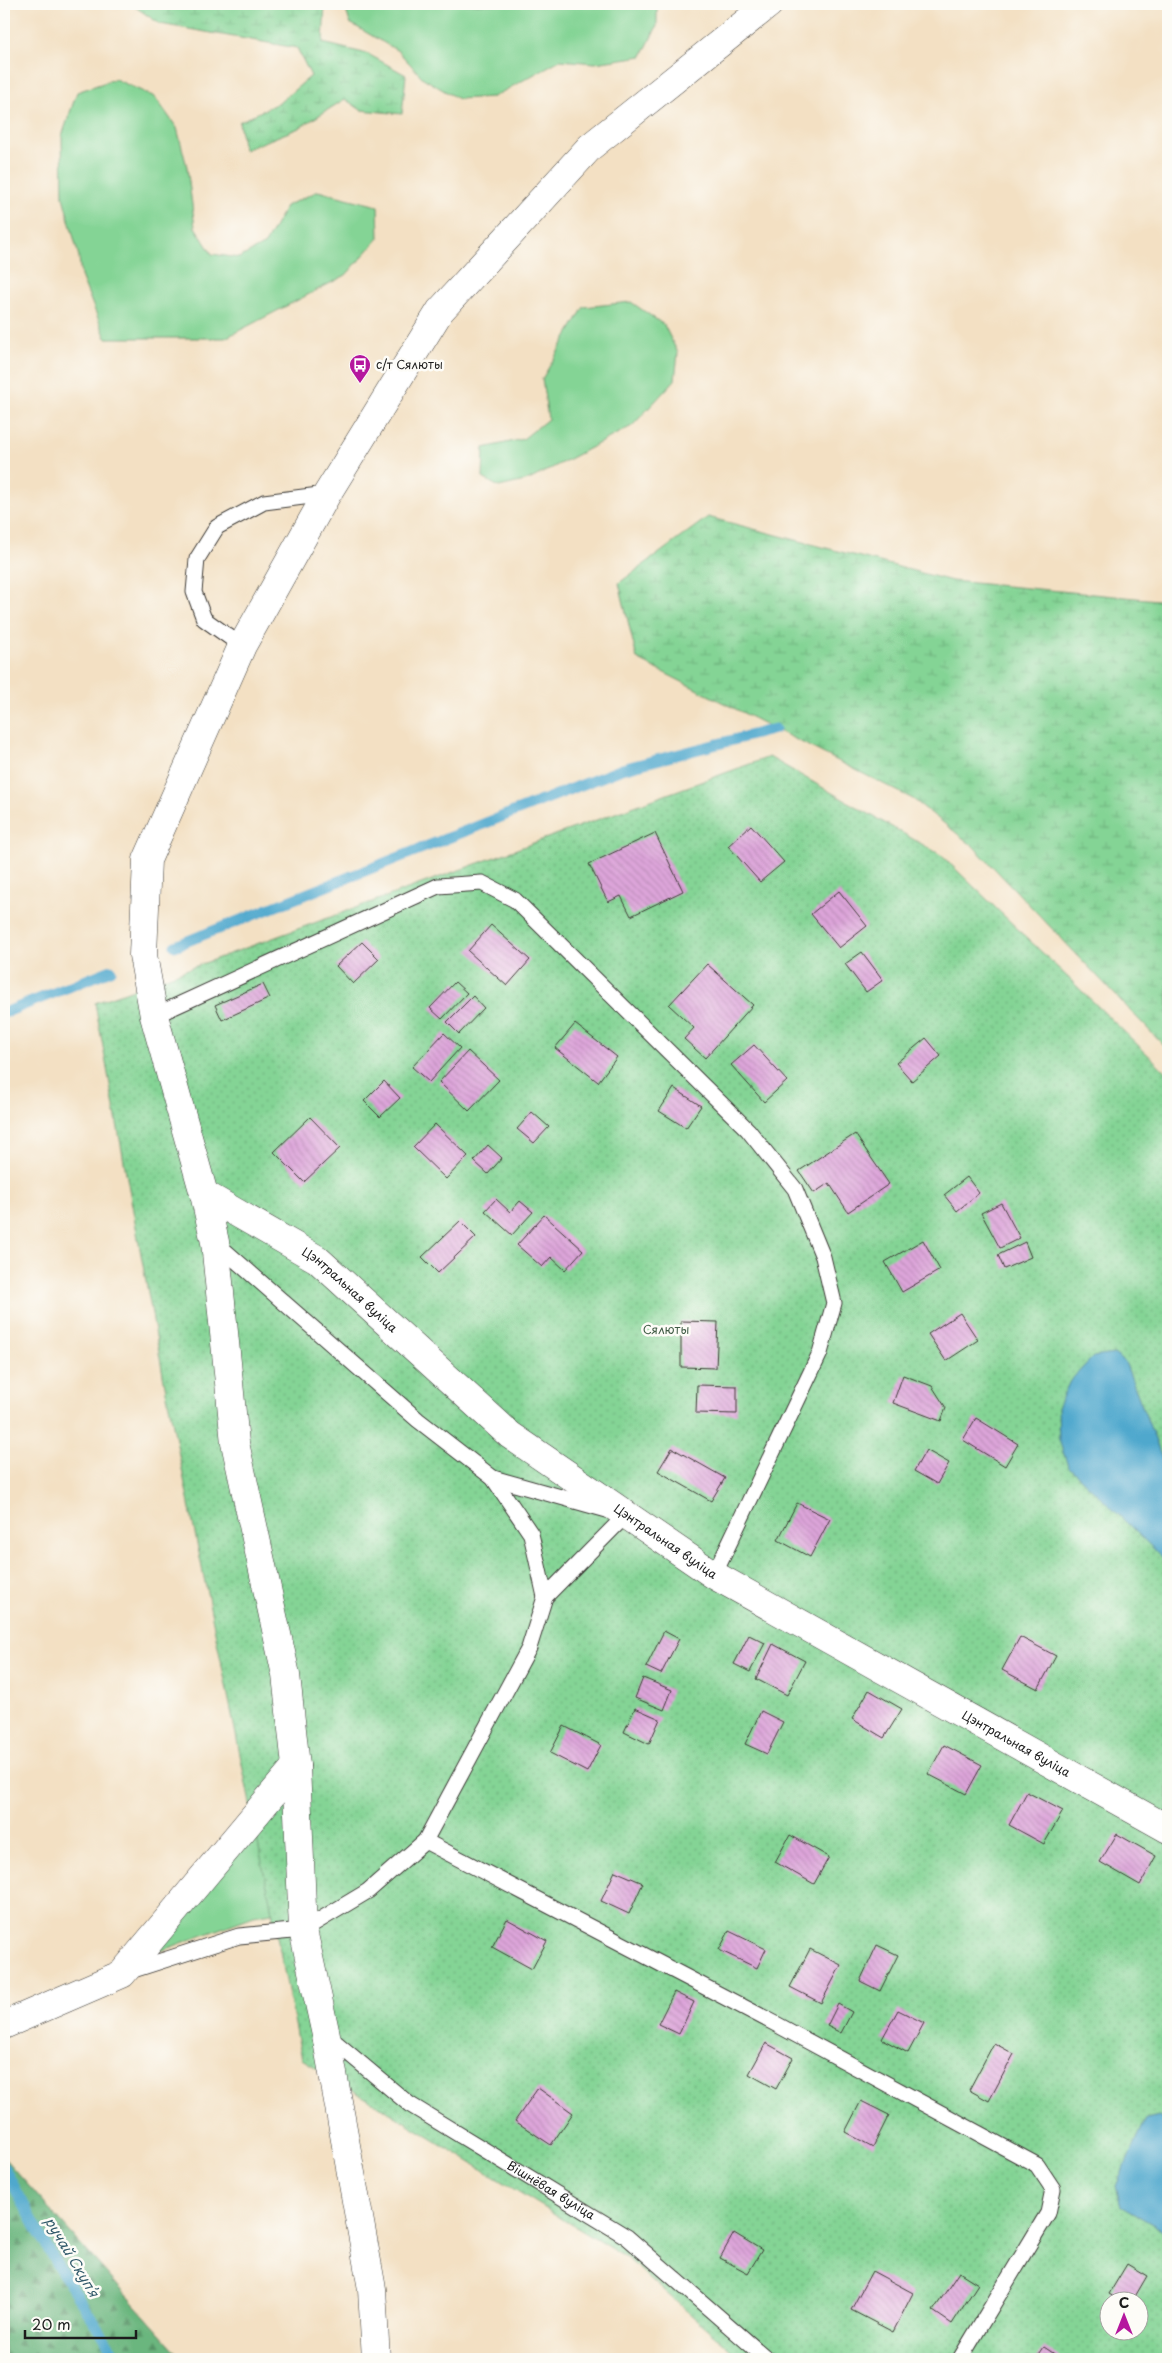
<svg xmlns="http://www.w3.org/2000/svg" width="1172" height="2363" font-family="'Playpen Sans',sans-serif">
	<defs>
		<pattern id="forest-firs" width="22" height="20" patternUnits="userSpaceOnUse" patternTransform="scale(1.25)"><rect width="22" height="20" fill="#6bb67e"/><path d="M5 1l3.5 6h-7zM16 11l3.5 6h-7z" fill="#579366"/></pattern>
		<pattern id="wetland-marsh" width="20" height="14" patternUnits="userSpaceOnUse" patternTransform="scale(1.25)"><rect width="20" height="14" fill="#84d495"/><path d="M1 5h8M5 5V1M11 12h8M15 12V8" fill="none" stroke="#71b580"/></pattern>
		<pattern id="garden-dots" width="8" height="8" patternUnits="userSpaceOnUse" patternTransform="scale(1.25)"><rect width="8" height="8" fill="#84d495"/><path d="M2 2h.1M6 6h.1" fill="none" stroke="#71b580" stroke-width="1.8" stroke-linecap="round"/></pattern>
		<pattern id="building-back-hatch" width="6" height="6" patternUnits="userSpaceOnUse" patternTransform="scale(1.25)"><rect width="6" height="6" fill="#dda5da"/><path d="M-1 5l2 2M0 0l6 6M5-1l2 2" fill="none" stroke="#bd8dba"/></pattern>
	</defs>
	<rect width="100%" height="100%" fill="#fdfcf7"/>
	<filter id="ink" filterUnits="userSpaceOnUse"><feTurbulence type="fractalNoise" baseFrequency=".02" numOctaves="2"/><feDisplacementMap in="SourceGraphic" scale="10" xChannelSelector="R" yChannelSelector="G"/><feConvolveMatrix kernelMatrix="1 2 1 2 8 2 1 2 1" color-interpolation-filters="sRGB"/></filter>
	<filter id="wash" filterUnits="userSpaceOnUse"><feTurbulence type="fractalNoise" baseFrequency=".0096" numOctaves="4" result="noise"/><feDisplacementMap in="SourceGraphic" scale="20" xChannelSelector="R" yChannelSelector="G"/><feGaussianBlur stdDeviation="1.12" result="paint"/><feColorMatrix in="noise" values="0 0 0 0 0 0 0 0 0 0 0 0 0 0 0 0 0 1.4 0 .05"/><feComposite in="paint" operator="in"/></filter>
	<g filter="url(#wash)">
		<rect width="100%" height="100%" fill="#f3e0c3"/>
		<path fill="#84d495" stroke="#507858" d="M344,4h313v22l-15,30 -47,7 -35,-3 -67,37 -35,2 -35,-21 -25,-27 -48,-28z
			M115,79l40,18 22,31 10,39 8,60 17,27 27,4 26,-14 21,-38 32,-15 60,15 1,32 -33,37 -121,63h-119l-25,-62 -2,-19 -16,-60 -1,-61 15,-44z
			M631,302l33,23 14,28 -3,27 -43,46 -103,54 -30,7 -16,-9 1,-30 39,-9 25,-20 -6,-40 42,-72z
			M282,1803l19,105 -47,8 -107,40 71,-86 28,-23z"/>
		<path fill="url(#forest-firs)" stroke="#44694d" d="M4,2158l179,201h-179z"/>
		<path fill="url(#wetland-marsh)" stroke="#507858" d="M131,4h194l-2,39 45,11 38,21 -4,39 -41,-4 -16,-11 -46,29 -55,22 -5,-28 41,-20 31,-26 -14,-28 -137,-24z
			M708,517l244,64 216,20v449l-195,-204 -60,-47 -276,-140 -18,-76z"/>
		<path fill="url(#garden-dots)" stroke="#507858" fill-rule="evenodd" d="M769,757l172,98 227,219v1285h-427l-113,-100 -326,-200 -136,-668 -71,-388zM1110,2300h30v30h-30z"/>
		<path fill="#50a8cd" stroke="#366274" d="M1114,1354l11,8 43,111v84h-6l-94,-91 -9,-26 -1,-34 12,-25 23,-24z
			M1159,2116l9,6v111l-47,-27 -5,-20 30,-67z"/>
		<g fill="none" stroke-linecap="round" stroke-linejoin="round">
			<path stroke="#50a8cd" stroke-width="11" d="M175,946l447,-177 153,-40
				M4,1013l107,-43
				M4,2168l49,90 65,101"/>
		</g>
		<g id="blocks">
			<path fill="url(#building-back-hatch)" d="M751,825l33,37 -24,20 -32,-36z
				M655,833l28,58 -52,25 -10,-20 -13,6 -19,-38z
				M839,891l28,35 -28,22 -28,-34z
				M491,925l39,35 -23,26 -39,-35z
				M362,942l17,17 -26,25 -17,-18z
				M862,952l21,28 -17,12 -21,-28z
				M707,964l46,41 -48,53 -21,-19 10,-11 -25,-23z
				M455,982l12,11 -25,26 -12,-11z
				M263,984l7,14 -48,22 -7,-15z
				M473,996l11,12 -25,26 -12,-12z
				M575,1024l42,33 -19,25 -43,-34z
				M444,1033l16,15 -31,34 -17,-15z
				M926,1038l15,18 -29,25 -16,-18z
				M754,1045l33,36 -23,21 -33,-37z
				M468,1051l31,29 -30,31 -30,-29z
				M384,1081l16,17 -20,19 -16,-16z
				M674,1088l27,18 -15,22 -27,-17z
				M532,1112l17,15 -15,16 -17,-14z
				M310,1117l30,31 -36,34 -30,-30z
				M435,1124l33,32 -22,23 -33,-32z
				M855,1134l34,50 -41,28 -19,-29 -15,10 -15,-22z
				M488,1145l14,13 -14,16 -14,-13z
				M967,1177l12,16 -22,18 -13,-16z
				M496,1199l14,13 10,-11 13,11 -21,23 -27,-24z
				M1001,1203l19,35 -20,10 -19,-35z
				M544,1215l39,35 -18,20 -14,-13 -9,10 -25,-22z
				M460,1221l16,16 -38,36 -16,-16z
				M923,1240l17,30 -38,22 -17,-30z
				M1025,1242l6,15 -27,12 -6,-14z
				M960,1313l18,27 -32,21 -18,-27z
				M681,1321l37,1 -2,46 -35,-1z
				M903,1375l29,11 14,22 -5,13 -48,-18z
				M697,1385l40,1v28l-41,-1z
				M976,1418l42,26 -13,22 -42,-26z
				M672,1448l53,30 -14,23 -53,-30z
				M926,1450l23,13 -12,21 -23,-13z
				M797,1503l33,16 -20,38 -32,-17z
				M664,1631l15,8 -18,35 -15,-7z
				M749,1635l16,8 -15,29 -16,-8z
				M1020,1637l36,19 -18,33 -36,-19z
				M773,1644l32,17 -18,34 -31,-16z
				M643,1678l29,12 -8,20 -29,-12z
				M869,1690l33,19 -18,29 -32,-19z
				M635,1708l25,11 -11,25 -25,-12z
				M761,1711l22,11 -16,32 -22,-10z
				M564,1726l37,19 -14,27 -37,-19z
				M944,1745l38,20 -16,29 -38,-20z
				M1027,1792l36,19 -19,33 -35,-19z
				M1117,1834l39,22 -16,29 -40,-23z
				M790,1835l39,22 -15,27 -39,-22z
				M615,1871l28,12 -14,31 -28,-13z
				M507,1919l40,22 -15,28 -40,-22z
				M729,1931l37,18 -9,19 -38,-18z
				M877,1945l21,10 -18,36 -20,-10z
				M810,1949l31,16 -20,38 -31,-16z
				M674,1992l20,10 -15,32 -21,-10z
				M838,2004l14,8 -11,21 -14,-7z
				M898,2010l26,13 -16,30 -26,-14z
				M766,2043l27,15 -17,31 -27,-15z
				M994,2043l20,11 -25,47 -20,-11z
				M538,2088l35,25 -22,32 -36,-24z
				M861,2101l28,14 -16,32 -28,-15z
				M734,2233l28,17 -14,23 -28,-15z
				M1127,2264l20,12 -14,24h-14l-10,-6z
				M872,2271l41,22 -20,39 -42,-22z
				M959,2272l19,12 -26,40 -19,-13z
				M1044,2347l18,12h-26z"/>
		</g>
	</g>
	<g filter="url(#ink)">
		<use href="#blocks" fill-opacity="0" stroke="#3c3935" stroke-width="1"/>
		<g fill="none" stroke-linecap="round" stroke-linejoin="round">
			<g stroke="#3c3935" stroke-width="17">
				<g id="service">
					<path d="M242,646l-38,-27 -10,-27 3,-33 20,-32 47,-25 63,-8"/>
					<path d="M154,1016l284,-130 44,-3 33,17 233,230 47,59 28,68 11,46 -14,50 -106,222"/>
					<path d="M493,1478l114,32"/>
					<path d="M545,1597l81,-82"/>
					<path d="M425,1841l351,183 261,141 16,24 -5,24 -88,146"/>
					<path d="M127,1972l112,-36 64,-6 65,-39 57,-50 104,-193 16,-51 -14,-63 -38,-56 -75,-58 -202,-177"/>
					<path id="s1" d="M328,2036l81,68 218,133 140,122"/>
				</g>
			</g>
			<g stroke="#3c3935" stroke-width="29">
				<g id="minor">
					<path d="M204,1194l11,48 20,201 51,232 10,91 7,164 23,105 46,254 4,70"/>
					<path id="s2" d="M204,1194l113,65 193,176 204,140 454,254"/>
					<path d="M4,2025l118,-51 174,-208"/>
				</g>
			</g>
			<g stroke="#3c3935" stroke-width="29">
				<path id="tertiary" d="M204,1194l-50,-178 -11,-61 4,-95 95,-214 85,-152 113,-183 150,-164 179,-143"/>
			</g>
			<use href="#service" stroke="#fff" stroke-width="15"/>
			<use href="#minor" stroke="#fff" stroke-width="28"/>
			<use href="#tertiary" stroke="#fff" stroke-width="28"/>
		</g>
	</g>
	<defs>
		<g id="bus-pin" transform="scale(1.125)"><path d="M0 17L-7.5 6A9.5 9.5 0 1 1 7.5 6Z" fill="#b5179e" stroke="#fdfcf7"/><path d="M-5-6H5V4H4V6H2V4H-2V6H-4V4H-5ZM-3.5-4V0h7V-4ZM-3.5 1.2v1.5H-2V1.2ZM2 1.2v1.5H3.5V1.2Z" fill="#fff"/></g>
	</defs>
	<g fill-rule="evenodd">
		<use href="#bus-pin" x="360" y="365"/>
	</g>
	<g text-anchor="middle" stroke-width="5" stroke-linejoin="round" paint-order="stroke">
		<g font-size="12" fill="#1c1c1c" stroke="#fdfcf7" text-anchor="start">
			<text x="376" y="369">с/т Сялюты</text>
		</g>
		<g font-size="12" fill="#1c1c1c" stroke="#fdfcf7">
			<text dy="4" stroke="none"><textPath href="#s2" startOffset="175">Цэнтральная вуліца</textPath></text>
			<text dy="4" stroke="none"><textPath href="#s2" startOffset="580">Цэнтральная вуліца</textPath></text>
			<text dy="4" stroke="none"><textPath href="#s2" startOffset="985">Цэнтральная вуліца</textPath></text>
			<text dy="4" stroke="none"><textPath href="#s1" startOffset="272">Вішнёвая вуліца</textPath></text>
		</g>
		<g font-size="12" fill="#405c46" stroke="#fdfcf7">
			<text x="666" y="1334">Сялюты</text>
		</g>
		<g font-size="14" font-style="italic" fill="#335b6c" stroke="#fdfcf7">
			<text transform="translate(72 2257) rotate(59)" y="5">ручай Скупʼя</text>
		</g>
	</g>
	<rect width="1172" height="2363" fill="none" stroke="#fdfcf7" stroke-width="20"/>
	<g transform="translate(1124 2316)"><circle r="24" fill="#fdfcf7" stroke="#a3a29f"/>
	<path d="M0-4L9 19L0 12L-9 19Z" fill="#b5179e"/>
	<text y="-8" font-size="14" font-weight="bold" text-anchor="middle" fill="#1c1c1c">С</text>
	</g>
	<path d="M25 2330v8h111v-8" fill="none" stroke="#1c1c1c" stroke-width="2.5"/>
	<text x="32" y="2330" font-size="15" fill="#1c1c1c" stroke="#fdfcf7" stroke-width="4" paint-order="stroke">20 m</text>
</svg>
